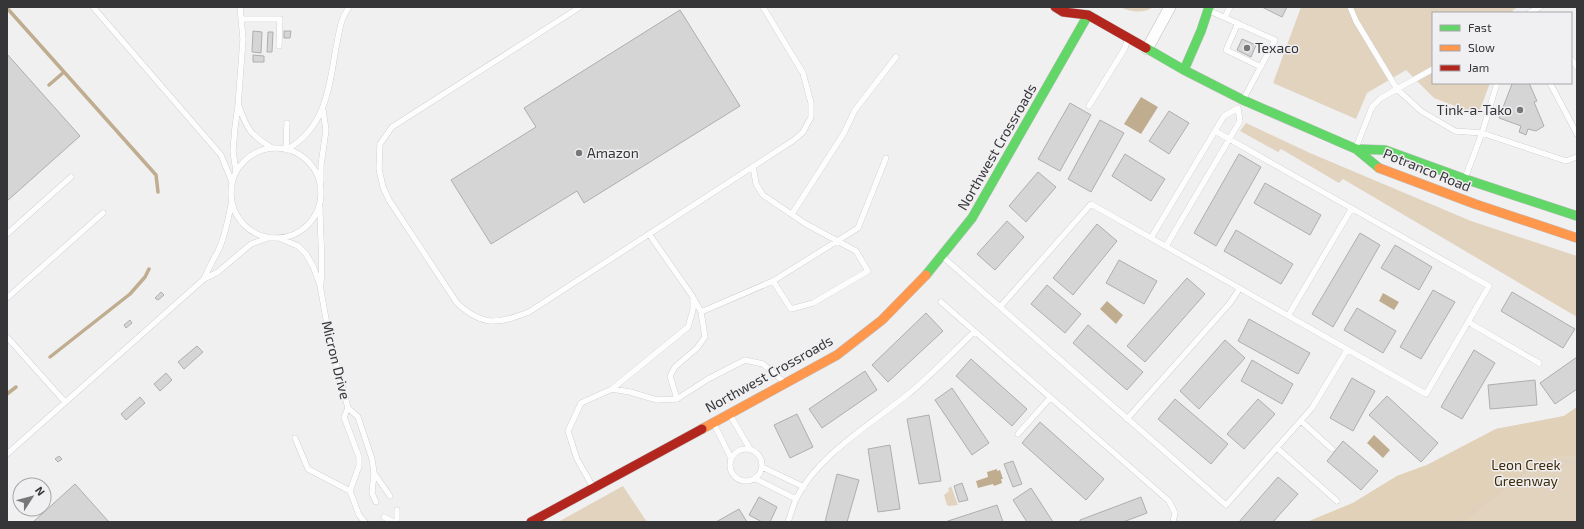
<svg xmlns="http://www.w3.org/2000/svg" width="1584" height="529" font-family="'Exo 2',sans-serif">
	<rect width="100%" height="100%" fill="#f0f0f1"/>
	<path fill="#e2d3bf" d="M1120,7h33c-8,7 -24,5 -33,0z
		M1301,7h217l-5,3 -1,3h-79v70h57l-12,32 -44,-17 -28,-28 -39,23 -11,26 -83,-36z
		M1246,123l64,30 161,68 106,35v61l-234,-138 -4,4 -58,-34 -3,3 -38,-21z
		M1577,407v115h-270l46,-19 44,-27 30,-11 69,-36 68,-13z
		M623,486l24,36h-89z
		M951,486l7,19 -9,1 -2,-1 -3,-10 5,-4 -1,-2z"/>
	<path fill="#e1d1b9" d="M1577,407v49h-30l-83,66h-157l46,-19 44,-27 30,-11 69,-36 68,-13z"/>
	<path fill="#c0ad90" d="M1141,97l17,10 -17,27 -17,-10z
		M1383,293l16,9 -5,8 -15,-9z
		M1107,301l16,14 -7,9 -16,-15z
		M1374,435l16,15 -7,8 -16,-15z
		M997,469v2l3,-1 3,9h-2l1,4 -8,3 -1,-2 -15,4 -2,-7 12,-4 -1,-5z"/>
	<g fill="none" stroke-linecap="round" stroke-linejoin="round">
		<path stroke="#c0ad90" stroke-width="3.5" d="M7,8l149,167 2,17
			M49,85l15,-13
			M50,357l80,-63 15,-17 4,-8
			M7,394l9,-7"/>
	</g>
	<path fill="#d5d5d6" stroke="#aeaeae" d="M1262,7h25l-5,10z
		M680,10l60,96 -156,97 -7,-12 -86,53 -40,-64 85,-53 -12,-19z
		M253,31l9,1 -1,21 -9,-1z
		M284,31h7l-1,7h-6z
		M268,32h5l-1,20h-5z
		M1242,39l14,6 -5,12 -14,-7z
		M7,54l73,82 -73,65z
		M253,55l11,1v6h-11z
		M1515,83h14l8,18 -3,1 10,24 -8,5 -8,-2 -2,6 -7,-3 2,-6 -22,-8 13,-34z
		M1070,103l21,12 -31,56 -22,-12z
		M1169,111l20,12 -20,31 -20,-13z
		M1100,120l24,13 -33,59 -23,-13z
		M1125,154l40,25 -14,22 -39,-25z
		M1239,154l22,13 -45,79 -22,-13z
		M1038,172l18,15 -30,35 -17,-16z
		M1265,183l56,32 -11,20 -56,-32z
		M1007,221l17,16 -29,33 -18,-16z
		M1097,224l20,17 -44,54 -20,-17z
		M1236,230l57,34 -12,20 -57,-33z
		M1360,233l20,12 -47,82 -21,-13z
		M1395,245l37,22 -13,23 -38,-22z
		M1119,260l38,21 -13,23 -38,-21z
		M1187,278l18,16 -60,68 -18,-16z
		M1047,285l34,29 -16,19 -34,-29z
		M1433,290l22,12 -34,57 -21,-12z
		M161,292l3,3 -6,5 -3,-2z
		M1512,292l63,37 -12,19 -62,-37z
		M1357,308l39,23 -13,22 -39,-23z
		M926,313l17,18 -55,51 -16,-17z
		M1249,319l61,34 -12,21 -60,-33z
		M130,320l2,3 -6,5 -2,-3z
		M1088,325l55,47 -16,18 -54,-47z
		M1225,340l20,18 -46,51 -19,-18z
		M197,346l6,6 -19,17 -6,-7z
		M1474,350l21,13 -33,56 -21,-12z
		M1577,357v32l-22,15 -15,-21z
		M971,359l56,50 -15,17 -56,-50z
		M1252,360l41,24 -11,20 -41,-23z
		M865,371l12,19 -55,38 -13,-19z
		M166,373l6,7 -12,11 -6,-7z
		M1352,378l23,13 -22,40 -23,-13z
		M1535,380l2,25 -47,4 -2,-24z
		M952,388l37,55 -17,12 -37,-55z
		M1387,396l51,47 -17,19 -52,-47z
		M140,397l5,6 -19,17 -5,-6z
		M1175,399l53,45 -17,20 -53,-45z
		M1258,399l17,15 -31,35 -17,-15z
		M797,414l16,33 -23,11 -16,-33z
		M929,415l12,66 -22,3 -12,-65z
		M1040,422l64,57 -18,21 -64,-57z
		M1343,441l35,30 -17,19 -34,-29z
		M890,445l10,64 -22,3 -10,-63z
		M59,456l3,3 -4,3 -3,-3z
		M1013,461l9,23 -9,3 -9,-23z
		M837,474l22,6 -12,42h-22z
		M1278,477l20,17 -25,28h-34z
		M962,483l6,17 -9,2 -5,-16z
		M75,484l34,38h-76z
		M1031,488l22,34h-26l-14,-22z
		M759,497l18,10 -7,15h-8l-13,-7z
		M1141,497l6,16 -24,9h-43v-2z
		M997,505l6,17h-58z
		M739,509l8,13h-31z"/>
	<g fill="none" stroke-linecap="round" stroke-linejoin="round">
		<g stroke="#bebec0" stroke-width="6">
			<path id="lane" d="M93,7l128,148 11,27
				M580,7l-188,120 -12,17 -1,25 4,18 6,13 68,103c26,24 41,21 72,9l265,-172 9,-8 8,-15v-14l-8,-30 -40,-66
				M1350,7l6,14 41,68 24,22 34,20 27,2 15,-50
				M1210,11l65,29 -31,58
				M1529,13l11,-6
				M1225,17l5,-10
				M241,19h39l-1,27
				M1238,23l-12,27 35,17
				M1571,59l6,8
				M1550,83l27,51
				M239,106c8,24 12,29 33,42
				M1089,106l36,-58 2,-7
				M1357,145l15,-38 9,-9 52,-29
				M231 193a45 45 0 1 1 90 0a45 45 0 1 1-90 0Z
				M286,150c48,-26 43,-81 55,-126 1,-6 5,-12 8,-17
				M286,150l1,-27
				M753,166l3,18 7,11 43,29 50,27 12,20 -55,32 -22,6 -18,-28
				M236,172l-3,-21 2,-24 3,-21 5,-67 -3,-32
				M1465,178l17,-45 84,28 11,-4
				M321,182v-17l5,-35 -3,-20
				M320,207c0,26 3,50 1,76
				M792,214l52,-81 11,-23 41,-53
				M7,234l64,-57
				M279,238l19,8 8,8 7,12 7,19 9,51 19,72 10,9 14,42 2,14 16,23
				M1151,238l73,-122 14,-8 2,13 -74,125
				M943,257l283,248 86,-97 35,-58
				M204,279c4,-10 9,-19 14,-28 7,-14 10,-31 13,-46
				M7,298l96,-85
				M941,302l228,199 6,12 -2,9
				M1000,307l91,-103 335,190 63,-108 -274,-155
				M701,312l72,-31 85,-53 28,-70
				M1288,316l64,-108
				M1468,322l71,41
				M7,337l58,65
				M612,389l76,-62 5,-17v-13l-44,-63
				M677,399l-7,-23 5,-9 22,-19 8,-11 -4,-25 -7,-13
				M348,408l-4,9 15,40v9l-9,25 9,24 6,7
				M730,415l20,34
				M1127,419l103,-116 10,-15
				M1301,421l31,28
				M714,424l17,34
				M1018,434l32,-36
				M295,438l13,31 42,22
				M1277,448l60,53
				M730 465a16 16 0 1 1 32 0a16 16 0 1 1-32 0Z
				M7,454l197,-175 14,-7 33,-28 17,-6
				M762,467l42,20
				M374,473l-2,20 4,9
				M756,479l40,20
				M593,487l-16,-28 -9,-28 13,-28 31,-14 18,3 27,8 20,-1 31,-20 37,-19 18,4 21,18
				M397,510v12
				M384,517l9,5
				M788,522c3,-8 5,-16 8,-23 21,-43 75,-75 111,-104 24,-19 45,-42 67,-63"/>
		</g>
		<g stroke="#bebec0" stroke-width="12">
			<path id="street" d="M1147,49l23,-42"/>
		</g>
		<g stroke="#bebec0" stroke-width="10">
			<path id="fast" d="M1146,48l38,22 59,30 113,49 23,19
				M1184,70l17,-39 8,-24
				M1356,149l29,1 80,29 112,37
				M926,275l46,-57 116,-203"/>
		</g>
		<g stroke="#bebec0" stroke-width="10">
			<path id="slow" d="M1379,168l96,36 102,34
				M702,429l135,-74 45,-35 44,-45"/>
		</g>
		<g stroke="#bebec0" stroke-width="10">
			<path id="jam" d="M1055,7l8,5 25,3 58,33
				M531,522l171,-93"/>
		</g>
		<path stroke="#cfcfd0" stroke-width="2" stroke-dasharray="1 3" stroke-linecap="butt" d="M1456,522l77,-55c17,-8 26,-6 44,-4"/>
		<use href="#lane" stroke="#fdfdfd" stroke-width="5.5"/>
		<use href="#street" stroke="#fdfdfd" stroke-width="11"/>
		<use href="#fast" stroke="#63d668" stroke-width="9"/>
		<use href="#slow" stroke="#ff974d" stroke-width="9"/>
		<use href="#jam" stroke="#b3261e" stroke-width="9"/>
	</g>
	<g fill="#777678" stroke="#f0eff2" stroke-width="1.5">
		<circle cx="1247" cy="48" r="4"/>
		<circle cx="1520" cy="110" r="4"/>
		<circle cx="579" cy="153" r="4"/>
	</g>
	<g text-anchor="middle" stroke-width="3" stroke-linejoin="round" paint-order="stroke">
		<g font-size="14" fill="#363537" stroke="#f0eff2" text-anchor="start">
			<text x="1255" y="53">Texaco</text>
			<text x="1512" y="115" text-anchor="end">Tink-a-Tako</text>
			<text x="587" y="158">Amazon</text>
		</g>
		<g font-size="14" fill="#363537" stroke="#f0eff2">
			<text transform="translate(997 147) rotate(-60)" y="5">Northwest Crossroads</text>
			<text transform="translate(1427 170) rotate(22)" y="5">Potranco Road</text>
			<text transform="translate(336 360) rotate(76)" y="5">Micron Drive</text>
			<text transform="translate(769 374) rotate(-29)" y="5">Northwest Crossroads</text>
		</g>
		<g font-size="14" fill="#3f2b06" stroke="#f0eff2">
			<text x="1526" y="470">Leon Creek<tspan x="1526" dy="16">Greenway</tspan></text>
		</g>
	</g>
	<rect width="1584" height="529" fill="none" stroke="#363537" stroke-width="16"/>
	<rect x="1432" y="12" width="140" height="72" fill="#f0eff2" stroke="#a6a5a7"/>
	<rect x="1440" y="25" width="20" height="6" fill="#63d668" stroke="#a6a5a7"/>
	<text x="1468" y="32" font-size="12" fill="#363537">Fast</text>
	<rect x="1440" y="45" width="20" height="6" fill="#ff974d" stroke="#a6a5a7"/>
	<text x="1468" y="52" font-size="12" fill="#363537">Slow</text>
	<rect x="1440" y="65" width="20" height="6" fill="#b3261e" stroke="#a6a5a7"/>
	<text x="1468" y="72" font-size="12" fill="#363537">Jam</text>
	<g transform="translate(32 497) rotate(54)"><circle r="19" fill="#f0eff2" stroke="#a6a5a7"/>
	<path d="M0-3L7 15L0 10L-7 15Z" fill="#777678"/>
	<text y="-6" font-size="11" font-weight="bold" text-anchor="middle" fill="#363537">N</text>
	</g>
</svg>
